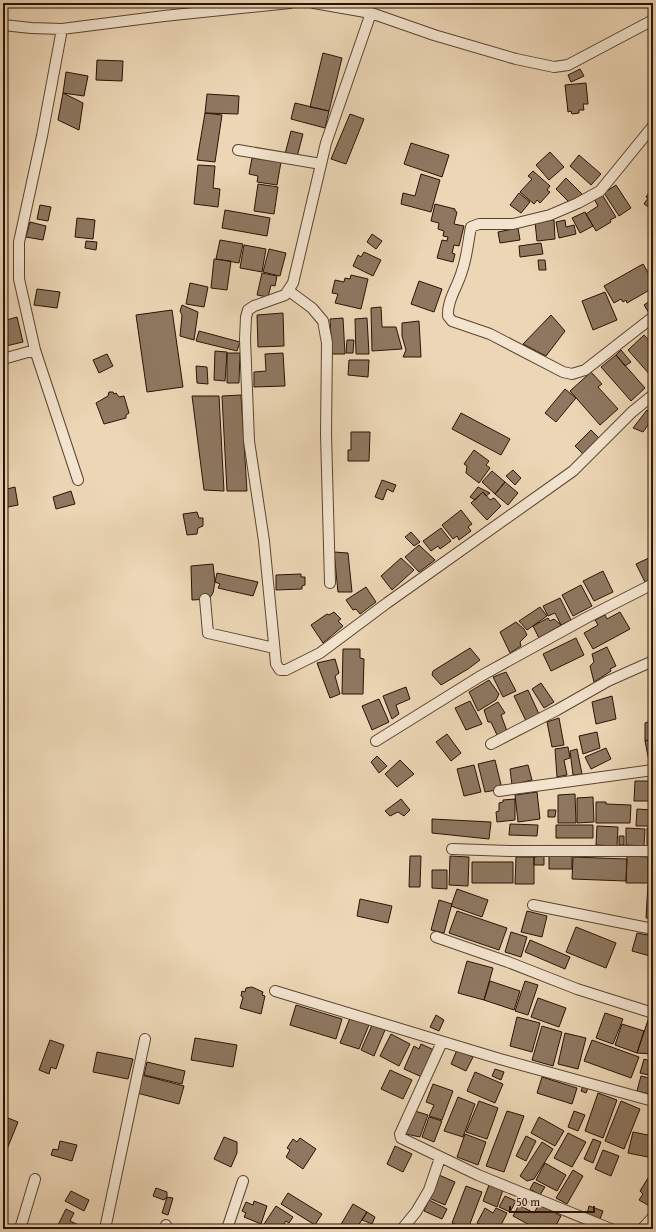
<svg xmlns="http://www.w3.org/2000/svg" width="656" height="1232" font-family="'Gentium Book Plus',serif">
	<rect width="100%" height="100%" fill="#ecd6b5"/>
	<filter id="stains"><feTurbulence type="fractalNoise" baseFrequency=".005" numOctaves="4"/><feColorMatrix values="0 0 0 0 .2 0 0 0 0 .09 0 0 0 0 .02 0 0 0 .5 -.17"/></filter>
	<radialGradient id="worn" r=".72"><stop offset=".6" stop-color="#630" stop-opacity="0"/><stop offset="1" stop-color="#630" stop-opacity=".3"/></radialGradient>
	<path fill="#8e7861" stroke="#291305" d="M647,3h6v5l-3,2z
		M323,53l19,5 -13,53 -19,-4z
		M97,60l26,1 -1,20 -26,-1z
		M580,69l4,7 -13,6 -3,-7z
		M66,72l22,4 -4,20 -21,-3z
		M586,83l2,21h-5l1,6h-5v3l-7,1 -1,-3 -3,1 -3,-27z
		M63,93l20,10 -4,27 -21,-10z
		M207,94l32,2 -1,18 -33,-1z
		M295,103l34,8 -4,17 -34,-9z
		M205,113l17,2 -7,47 -18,-2z
		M350,114l14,5 -18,45 -15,-5z
		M291,131l12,3 -6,23 -12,-3z
		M411,143l38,12 -7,22 -38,-13z
		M550,152l14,15 -15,13 -13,-15z
		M579,155l22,19 -10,11 -21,-19z
		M252,158l29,4 -4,23 -20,-3 1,-6 -9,-2z
		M198,165l17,1 -2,22 7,1 -2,18 -24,-3z
		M533,171l17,15 -3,4 3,2 -10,11 -3,-3 -3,4 -14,-12 12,-13 -4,-3z
		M421,174l19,6 -9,32 -30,-8 2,-11 12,3z
		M566,178l18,18 -14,7 -14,-14z
		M258,184l20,3 -4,27 -20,-3z
		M616,185l15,23 -12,8 -15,-23z
		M653,187v23l-9,-6 4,-6 -2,-1z
		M519,193l11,9 -9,11 -11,-8z
		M601,193l15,24 -6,3 1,2 -15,9 -10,-17 12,-8 -5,-9z
		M435,204l20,5v2l2,1 -3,12 10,2 -5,20 -5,-1 -2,8 3,1 -2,8 -16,-4 5,-18 5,1 1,-4 -5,-1 1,-5 -6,-2 1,-6 -8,-2z
		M40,205l11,2 -3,14 -11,-2z
		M225,210l45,8 -3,18 -45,-8z
		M585,212l8,14 -13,7 -8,-15z
		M77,218l18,2 -2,19 -18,-2z
		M554,220l1,19 -18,2 -2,-19z
		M565,220l1,7 8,-2 2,9 -17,4 -3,-16z
		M30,222l16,4 -3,14 -17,-3z
		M518,228l2,12 -20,3 -2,-11z
		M372,234l10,7 -6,8 -9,-7z
		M220,240l23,4 -4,19 -23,-4z
		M86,241l11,1 -1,8 -11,-2z
		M541,243l2,11 -23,3 -1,-11z
		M244,245l22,4 -4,23 -22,-4z
		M269,249l17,4 -6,23 -17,-4z
		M364,252l17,8 -8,16 -20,-10 5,-11 3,2z
		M214,259l17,2 -4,29 -16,-2z
		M538,260h7l1,10h-7z
		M643,264l10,17v7l-26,15 -1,-3 -3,2 -2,-3 -7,4 -10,-17z
		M262,273l15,3 -2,10 -4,-1 -3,12 -11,-2z
		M351,275l17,4 -7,30 -26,-6 3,-9 -6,-1 3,-13 9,2 1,-4 5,1z
		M419,281l23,8 -8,23 -23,-8z
		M190,283l18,4 -4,20 -18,-3z
		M37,289l23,3 -3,16 -23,-3z
		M605,292l12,28 -24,10 -11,-29z
		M653,299v12l-4,2 -5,-8z
		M182,305l16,7 -4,28 -14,-4 2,-21 -2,-4z
		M381,307l1,20h14l6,22 -30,2 -1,-43z
		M172,310l11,77 -36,5 -11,-77z
		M283,313l1,33 -26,1 -1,-32z
		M551,315l14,16 -19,25 -23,-12z
		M17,317l6,25 -17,4 -3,-13v-12z
		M343,318l2,36h-13l-2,-35z
		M367,318l2,36h-13l-1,-35z
		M419,321l2,36h-18l3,-7 -4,-14v-13z
		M199,331l41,11 -3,9 -41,-10z
		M653,332v9l-4,-5z
		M644,335l9,10v30l-2,1 -23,-26z
		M347,340h7l-1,13h-7z
		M621,350l10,12 -6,4 -9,-11z
		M215,351l12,1 -2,29 -11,-1z
		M227,353h13l-1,30h-12z
		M283,353l2,33 -31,1v-15l12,-1 -1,-17z
		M107,354l6,12 -14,7 -6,-13z
		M616,355l29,33 -14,13 -30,-34z
		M349,360h20l-1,17 -20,-2z
		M196,366l11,1 1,17 -11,-1z
		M591,372l11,12 -4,3 20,22 -18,16 -30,-34z
		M565,389l11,9 -20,24 -11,-9z
		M109,392h4l1,2 2,-1 3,4 5,-1 5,17 -3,2v3l-22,6 -8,-21 12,-7z
		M241,395l6,96h-20l-5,-95z
		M192,396h27l5,95 -20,-1z
		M647,410l6,4v4l-10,14 -10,-4z
		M461,413l49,26 -9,16 -49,-26z
		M591,430l8,8 -16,16 -8,-8z
		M351,432h19l-1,29h-21v-11h3z
		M474,450l15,11 -3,4 4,3 -11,15 -13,-10 1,-7 -3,-2z
		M513,470l8,8 -6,7 -9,-9z
		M492,471l13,11 -10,12 -13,-12z
		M382,480l14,5 -3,7 -6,-3 -4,11 -8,-3z
		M505,482l13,11 -10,12 -13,-11z
		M15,487l3,18 -15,3v-18z
		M478,487l12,6 -4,3 -3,-4 -8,8 -5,-3z
		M71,491l4,13 -19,5 -3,-12z
		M483,492l7,8 4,-2 7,8 -14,14 -16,-17z
		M461,510l11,14 -4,3 3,4 -12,9 -2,-4 -4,3 -11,-14z
		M197,512l2,6h4v8l-5,2 -1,6 -10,1 -4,-21z
		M441,528l10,13 -11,8 -2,-3 -7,5 -8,-10z
		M411,532l9,10 -6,4 -9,-9z
		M419,545l16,15 -16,12 -14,-15z
		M334,552l14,1 4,39h-14z
		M653,556v23l-8,3 -9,-18z
		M401,558l13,12 -22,20 -11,-14z
		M213,564l2,18 -2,11 -4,6 -17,1 -1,-34z
		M603,571l10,21 -19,9 -11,-20z
		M217,573l41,9 -5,14 -35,-8 2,-4 -5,-2z
		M301,574v3h4v8l-3,1v3l-26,1v-15z
		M581,585l11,21 -19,10 -11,-21z
		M366,587l10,15 -16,12 -4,-5 -3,1 -7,-10z
		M560,598l11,22 -10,5 -6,-12 -7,3 -5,-10z
		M540,607l7,9 -20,14 -8,-9z
		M334,612l7,7 -3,2 5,5 -20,17 -12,-18 16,-11 2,1z
		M620,612l10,17 -37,20 -9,-16 14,-8 -3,-5 10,-5 2,4z
		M548,618l2,3 4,-2 7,6 -22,13 -6,-12z
		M516,622l8,7 3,6 -7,7 1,4 -11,7 -10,-21z
		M576,638l8,17 -33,16 -8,-17z
		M607,647l9,19 -6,3 1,2 -17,11 -4,-16 4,-4 -2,-8z
		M470,648l10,12 -12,9 -27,16 -9,-10 1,-4z
		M343,649h17v9l4,1 -1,35h-21z
		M335,659l4,14 -4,3 5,18 -10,4 -13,-35z
		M506,672l10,19 -13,6 -10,-20z
		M489,680l10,14 -3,6 -18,11 -9,-19z
		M541,683l13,19 -10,6 -12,-19z
		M406,687l4,12 -14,6 3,9 -7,5 -9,-23z
		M528,690l11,24 -13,7 -12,-25z
		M612,696l4,23 -20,5 -4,-22z
		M379,699l10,23 -17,8 -10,-24z
		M470,701l12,23 -16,6 -11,-22z
		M498,702l7,11 -4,2 6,16 -10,4 -6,-13h-3l-4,-12z
		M559,718l5,27 -12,2 -5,-25z
		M653,720v19l-8,2v-18z
		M597,732l3,16 -17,6 -4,-18z
		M447,734l14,19 -10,8 -15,-19z
		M653,739v21l-4,1 -4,-20z
		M568,747l2,11 -6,2 3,15 -10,2 -2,-28z
		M606,748l5,11 -20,10 -6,-12z
		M577,749l5,25 -9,1 -3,-24z
		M377,756l10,10 -8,7 -8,-11z
		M400,760l14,14 -17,13 -12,-13z
		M495,760l7,29 -17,3 -7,-28z
		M474,765l7,27 -17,4 -7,-27z
		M528,765l4,15 -20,5 -2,-16z
		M635,781h16l1,20h-18z
		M537,792l3,27 -22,3 -3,-27z
		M575,794l1,29h-18v-28z
		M593,797l1,25 -17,1v-25z
		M401,799l9,11 -6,6 -6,-4 -8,4 -5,-5z
		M515,799v21l-18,2 -1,-10 3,-1v-8l4,-1v-2z
		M596,802h10v2l25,1 -1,18h-34z
		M637,809l16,1v16h-17z
		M548,810h8l-1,7h-7z
		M432,819l59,3 -2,17 -57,-6z
		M510,824l28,1 -1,11 -28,-1z
		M556,825h37v13h-37z
		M597,826l21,1 -1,19 -21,-1z
		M626,828l19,1 -1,17 -18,-1z
		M647,828h6v17h-6z
		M619,836h5v9h-5z
		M572,854v15h-23v-14z
		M410,856h11l-1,31h-11z
		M450,856l19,1 -1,29 -19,-1z
		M544,856v9h-10v-8z
		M627,856l21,1v26h-22z
		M516,857h18v27h-19z
		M573,857l54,2 -1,22 -54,-2z
		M472,862h41v21h-41z
		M432,870h15v19l-15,-1z
		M648,883l5,1v34h-7z
		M457,889l31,11 -6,17 -31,-11z
		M360,899l32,7 -4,17 -31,-7z
		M439,900l13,4 -8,29 -13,-3z
		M457,911l50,17 -8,22 -50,-17z
		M527,911l20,5 -5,21 -21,-5z
		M576,927l40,16 -10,25 -40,-16z
		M511,932l16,5 -6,20 -16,-5z
		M637,933l16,3v8l-3,12 -18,-5z
		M530,940l40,17 -5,12 -40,-17z
		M467,961l26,7 -9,32 -26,-7z
		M490,981l30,10 -6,19 -30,-10z
		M525,981l13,4 -10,30 -13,-4z
		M252,987l11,5 -1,3 3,1 -4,18 -21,-6 3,-11 -2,-1 1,-5 3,1 1,-4z
		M653,995v12l-4,-1z
		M538,998l28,10 -7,19 -28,-10z
		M296,1005l46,14 -6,20 -46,-14z
		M605,1013l18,6 -10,25 -17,-6z
		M436,1015l8,5 -5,11 -9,-4z
		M517,1017l23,6 -8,29 -22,-6z
		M649,1017l4,2v35l-16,-1z
		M350,1018l19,7 -10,24 -19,-6z
		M622,1024l22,7 -7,22 -22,-8z
		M372,1025l13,5 -11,26 -13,-6z
		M542,1026l20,6 -9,34 -21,-6z
		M565,1033l21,5 -8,31 -20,-5z
		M391,1034l19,10 -11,22 -19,-10z
		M195,1038l42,7 -4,22 -42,-7z
		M50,1040l14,5 -8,24 -5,-2 -2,7 -10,-4z
		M592,1040l47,17 -8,21 -47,-17z
		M421,1044l13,6 -12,27 -18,-8 10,-23 5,3z
		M457,1050l16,7 -7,14 -15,-7z
		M97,1052l36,7 -5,20 -35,-7z
		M644,1059l9,3v14l-13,-3z
		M147,1062l38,9 -3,13 -38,-9z
		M495,1069l9,3 -3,8 -9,-4z
		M390,1070l22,10 -9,19 -22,-10z
		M475,1072l28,12 -8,19 -28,-12z
		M142,1075l42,11 -5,18 -42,-11z
		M641,1076l12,3v16l-16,-4z
		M542,1077l35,11 -5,16 -35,-11z
		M433,1084l20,7 -11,29 -13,-4 5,-11 -8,-3z
		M583,1086l5,2 -2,5 -5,-2z
		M598,1093l19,7 -14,38 -18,-7z
		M458,1097l17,7 -12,33 -19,-6z
		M479,1101l19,7 -11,31 -21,-7z
		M621,1101l19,8 -16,40 -19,-8z
		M415,1111l13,4 -8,22 -14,-3z
		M507,1111l17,5 -20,56 -18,-6z
		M574,1111l11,4 -7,16 -10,-4z
		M3,1116l15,6 -15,37z
		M429,1117l13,4 -8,21 -12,-5z
		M539,1117l25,14 -9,15 -24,-13z
		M633,1132l20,4v22l-25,-5z
		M568,1133l18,9 -14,25 -18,-9z
		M465,1134l21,8 -8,23 -21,-8z
		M526,1136l10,5 -10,20 -10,-5z
		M224,1137l13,5v11l-6,14 -17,-8z
		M300,1138l16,11 -13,20 -17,-12 4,-7 -3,-2 6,-9 4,3z
		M593,1139l8,3 -8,21 -9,-4z
		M60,1141l17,4 -5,16 -21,-6 2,-6 5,1z
		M542,1142l11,7 -19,30 -7,2 -7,-5z
		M395,1146l17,8 -9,18 -16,-8z
		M603,1150l16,6 -8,20 -16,-7z
		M545,1163l21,12 -9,16 -21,-11z
		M573,1170l10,6 -16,28 -11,-6z
		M653,1170v38l-14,-8 4,-6 -3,-3z
		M439,1175l16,7 -10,23 -16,-7z
		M534,1182l11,5 -5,8 -10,-6z
		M489,1185l14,5 -6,17 -14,-6z
		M466,1186l16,6 -14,37 -16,-6z
		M156,1188l11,4v5l-3,3 -11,-4z
		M71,1191l18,9 -5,11 -19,-10z
		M288,1193l34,21 -7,11 -34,-21z
		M505,1196l11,5 -6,11 -11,-5z
		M167,1197l6,1 -5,17 -6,-2z
		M429,1200l18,9 -5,10 -18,-8z
		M254,1201l13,5 -6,18 -17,-7 2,-4 -4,-2 4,-9 7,3z
		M353,1204l14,8 -11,17h-11l-5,-3z
		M539,1204l22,12 -7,13h-17l-24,-13 6,-11 15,8z
		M276,1206l17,11 -4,6 -3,-2 -3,4 2,4h-8l-2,-3 -3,3 -8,-5z
		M589,1206l14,5 -3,8 -13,-5z
		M485,1208l8,5 3,-5 11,5 -7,14 -4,-2 -2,4h-4l-13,-6z
		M66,1209l8,4 -4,8 17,8h-31z
		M367,1212l8,5 -3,7 -10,-4z
		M364,1224l10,5h-12z"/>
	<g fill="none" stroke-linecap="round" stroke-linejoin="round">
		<g stroke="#5a4431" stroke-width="12">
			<path id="street" d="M314,3l57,10 63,22 82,24 38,8 14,-2 85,-45
				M371,13l-45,130 -33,140 -8,12 -31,11 -6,4 -2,7 -1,22 4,102 15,100 12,123 4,6h6l34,-17 67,-50 186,-132 59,-59 21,-17
				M3,25l28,3 31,1 102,-13 126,-13
				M62,29l-20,107 -23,106v37l16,71 43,130
				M653,126l-53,65 -22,12 -28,12 -37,9h-34l-8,3c-3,15 -4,30 -9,44 -4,15 -15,29 -14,45l4,5 38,13 73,38 9,2 13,-4 68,-53
				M238,150l83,14
				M289,291l23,17 11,13 4,22 -1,91 4,149
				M3,359l32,-9
				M205,599l3,34 66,15
				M376,741l103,-64 107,-59 67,-34
				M491,744l66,-34 51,-29 45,-20
				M499,791l154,-21
				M452,849l58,2h143
				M533,905l120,24
				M436,937l72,25 69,27 76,24
				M275,991l225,68 153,42
				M442,1042l-42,92 1,4 77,37 133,54
				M20,1229l15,-50
				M105,1229l40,-190
				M165,1229l1,-4
				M227,1229l16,-48
				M402,1229l14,-17 13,-22 11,-32
				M642,1229l11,-12"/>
		</g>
		<use href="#street" stroke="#f3e4cf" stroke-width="10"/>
	</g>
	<rect width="656" height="1232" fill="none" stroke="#ecd6b5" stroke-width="16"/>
	<rect x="4" y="4" width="648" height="1224" fill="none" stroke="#291305" stroke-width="2"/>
	<rect x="8" y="8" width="640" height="1216" fill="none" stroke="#291305"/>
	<path d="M510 1206v6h84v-6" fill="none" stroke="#291305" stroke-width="2"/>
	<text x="516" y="1206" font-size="12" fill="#291305" stroke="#f3e4cf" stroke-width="3" paint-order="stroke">50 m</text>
	<rect width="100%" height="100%" filter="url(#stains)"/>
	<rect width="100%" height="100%" fill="url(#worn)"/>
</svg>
